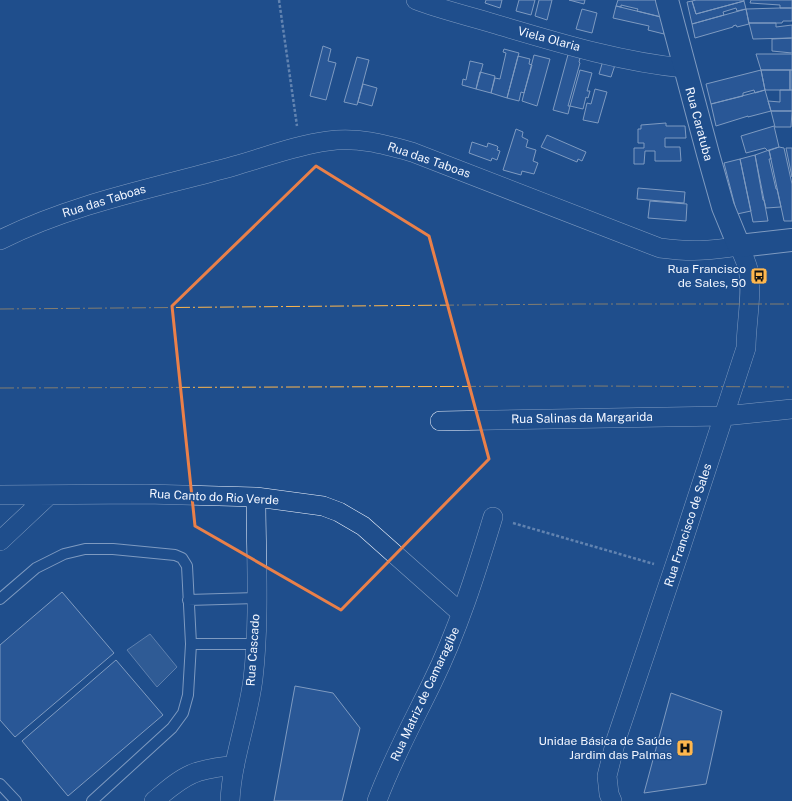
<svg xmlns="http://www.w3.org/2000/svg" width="792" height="801" font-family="'Public Sans',sans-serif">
	<rect width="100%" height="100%" fill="#1f4e8c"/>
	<path fill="#446ba0" stroke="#a8bbd7" d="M150,634l27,33 -20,20 -30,-37z"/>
	<path fill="#3563a3" stroke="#f2f6ff" d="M486,0h16l-2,8 -15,-5z
		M519,0h16l-4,15 -15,-4z
		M539,0h13l-5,20 -12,-4z
		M569,0h16l-1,4z
		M618,0h39l4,17 -24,-6 1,-2 -17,-4v2l-5,-1z
		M696,0h48v1l-48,13 -4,-13z
		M751,0h41v8h-12v-3l-30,-2z
		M692,1l4,13 48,-13 2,8 -9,2 -1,-3 -13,4 1,3 -32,9 -5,-22z
		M616,6l45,11 3,17 -16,-4 1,-4 -36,-8z
		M780,8h12v13h-9l-1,2h-33l-3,-14z
		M582,9l15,4 -5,20 -16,-4z
		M746,9l3,15 -12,3 -1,-2 -3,1v1l-38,11 -3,-14z
		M749,23h27v4l16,-2v13l-39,1z
		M792,38v15l-20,-2v-12z
		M323,46l8,3 -3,12 8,2 -10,37 -16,-4z
		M504,49l15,4 -12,45 -16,-5 4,-15 5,1 6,-26 -3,-1z
		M569,51l12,3 -2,8 1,1 -12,43h2l-2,8 -15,-4z
		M756,54h36v16h-31z
		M534,55l16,4 -13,47 -15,-5z
		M518,56l12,3 -1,5 3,1 -8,28 -3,-1 -2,9 -12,-3z
		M357,57l12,3 -12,45 -13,-3z
		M602,58l14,4 -5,15 -12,-3 3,-10 -1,-1z
		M470,61l13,3 -7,25 -14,-4 1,-6 3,1z
		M580,70l12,3 -5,18h3l-2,7 -2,-1 -3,12 -13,-3z
		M761,70l4,20 -10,3 -1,-3 -11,3v3l-32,8 -5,-20z
		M761,70h29v20h-25z
		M790,70h2v20h-2z
		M480,72l15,4 -4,17 -15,-4z
		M363,84l14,4 -5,18 -14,-4z
		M595,89l12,3 -9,31 -15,-3 4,-17 4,1z
		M765,90l6,21 -23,6v-1l-32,10 -5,-22z
		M780,90h12v21h-21l-3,-10 12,1z
		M771,111h21l-1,16h-16z
		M666,123v3h19l1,12h-21v9h15l1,14h-26v-10h-10l-1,13h-10v-16h10v-5h-6v-14h3v-4z
		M774,126l5,21 -11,4 -3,-3 -19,5 -5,-17z
		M516,129l7,3 -1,5 6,3 -2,7 10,3 -3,11 5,2 -4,11 -12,-3 -1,4 -18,-5z
		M547,135l39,17 -4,9 -4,-2 -1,3 -36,-15z
		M472,142l15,5 1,-4 9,3 1,1 -1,3 3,1 -3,9 -5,-2 -1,3 -22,-8z
		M779,147l5,1 8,36v37h-8l-15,-71z
		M786,148h6v29z
		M769,150l2,9h-2l7,30h1l4,18 -15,1 -2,-8 -9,-45z
		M755,155l8,45h1l4,21 -15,1 -13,-63z
		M740,159l11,52 -14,3 -13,-51z
		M638,188l47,4 -1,11 -47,-4z
		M650,201l37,3 -1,17 -38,-3z
		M62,592l52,61 -99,84 -15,-17v-75z
		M116,660l47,55 -95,81 -46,-55z
		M295,686l38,7 27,35 -18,73h-68z
		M671,693l51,18 -16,73 -62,9z"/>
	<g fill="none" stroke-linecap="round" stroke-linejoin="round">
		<g stroke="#f2f6ff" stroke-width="12">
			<path id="lane" d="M0,599l36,-31 28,-14 21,-5h28l62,6 7,3 5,8 4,78 -3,51 -5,18 -11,15 -80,73
				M188,600l68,-2
				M191,644h65
				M0,784l16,17"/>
		</g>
		<g stroke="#f2f6ff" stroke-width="20">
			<path id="street" d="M416,0c26,10 53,16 79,24 61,18 125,38 189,44
				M0,240c74,-37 155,-52 234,-74 32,-9 62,-21 94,-25 30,-4 55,3 84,11l248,96c30,4 50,3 79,-2 3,7 7,15 9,23 5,23 -2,55 -2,79l-66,202 -64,190 -9,36 2,18 3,7
				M440,421l284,-5 68,-7
				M0,495l146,-1 110,3 67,9 16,6 24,14 98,87
				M0,541l49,-46
				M154,801c12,-10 24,-21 38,-27 13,-6 29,-7 43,-9
				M230,801c2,-42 18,-81 23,-122 7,-60 3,-122 3,-182
				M377,801c15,-41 36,-79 55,-118 26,-53 44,-110 61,-166"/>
		</g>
		<g stroke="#f2f6ff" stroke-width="24">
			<path id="secondary" d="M667,0l41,154 15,53 16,39 53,-6"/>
		</g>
		<path stroke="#b3c4dc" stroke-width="2.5" stroke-dasharray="3 2" stroke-linecap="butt" d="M279,0l18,126
			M513,523l141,41"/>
		<use href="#lane" stroke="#1f4e8c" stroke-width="10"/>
		<use href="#street" stroke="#1f4e8c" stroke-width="19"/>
		<use href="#secondary" stroke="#1f4e8c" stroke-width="22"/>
		<path stroke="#ffb74d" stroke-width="1" stroke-dasharray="14 3 2 3" stroke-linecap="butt" d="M0,309l579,-5h213
			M0,388l592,-2 200,1"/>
	</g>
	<path d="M0 0H792V801H0ZM316,166l113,70 60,223 -148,151 -146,-84 -23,-220z" fill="#1f4e8c" fill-opacity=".55" fill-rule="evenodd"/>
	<path fill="none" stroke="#ea8049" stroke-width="3" stroke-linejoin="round" d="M316,166l113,70 60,223 -148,151 -146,-84 -23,-220z"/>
	<defs>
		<g id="bus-square" transform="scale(0.9)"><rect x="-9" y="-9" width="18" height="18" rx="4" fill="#ffb74d" stroke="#1f4e8c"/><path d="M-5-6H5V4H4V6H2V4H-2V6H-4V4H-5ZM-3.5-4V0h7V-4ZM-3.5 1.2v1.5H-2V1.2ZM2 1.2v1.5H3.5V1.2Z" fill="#111"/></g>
		<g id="hospital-square" transform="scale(0.9)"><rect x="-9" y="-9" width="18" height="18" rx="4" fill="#ffb74d" stroke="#1f4e8c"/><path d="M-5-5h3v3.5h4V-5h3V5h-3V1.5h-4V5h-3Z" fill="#111"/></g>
	</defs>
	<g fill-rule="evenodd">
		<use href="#bus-square" x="759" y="276"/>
		<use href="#hospital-square" x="685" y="748"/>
	</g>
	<g text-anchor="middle" stroke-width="3" stroke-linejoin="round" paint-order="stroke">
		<g font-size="12" fill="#f2f6ff" stroke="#1f4e8c">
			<text transform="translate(549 39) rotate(15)" y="4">Viela Olaria</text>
			<text transform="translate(699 124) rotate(75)" y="4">Rua Caratuba</text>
			<text transform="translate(429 160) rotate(19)" y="4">Rua das Taboas</text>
			<text transform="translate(104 201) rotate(-17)" y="4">Rua das Taboas</text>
			<text transform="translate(582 418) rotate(-1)" y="4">Rua Salinas da Margarida</text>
			<text transform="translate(214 497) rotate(3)" y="4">Rua Canto do Rio Verde</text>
			<text transform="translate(688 525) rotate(-72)" y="4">Rua Francisco de Sales</text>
			<text transform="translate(253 650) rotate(-86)" y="4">Rua Cascado</text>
			<text transform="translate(425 694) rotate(-65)" y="4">Rua Matriz de Camaragibe</text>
		</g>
		<g font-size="12" fill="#f2f6ff" stroke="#1f4e8c" text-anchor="end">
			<text x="746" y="273">Rua Francisco<tspan x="746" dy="14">de Sales, 50</tspan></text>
			<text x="672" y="745">Unidae Básica de Saúde<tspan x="672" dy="14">Jardim das Palmas</tspan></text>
		</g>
	</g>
</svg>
